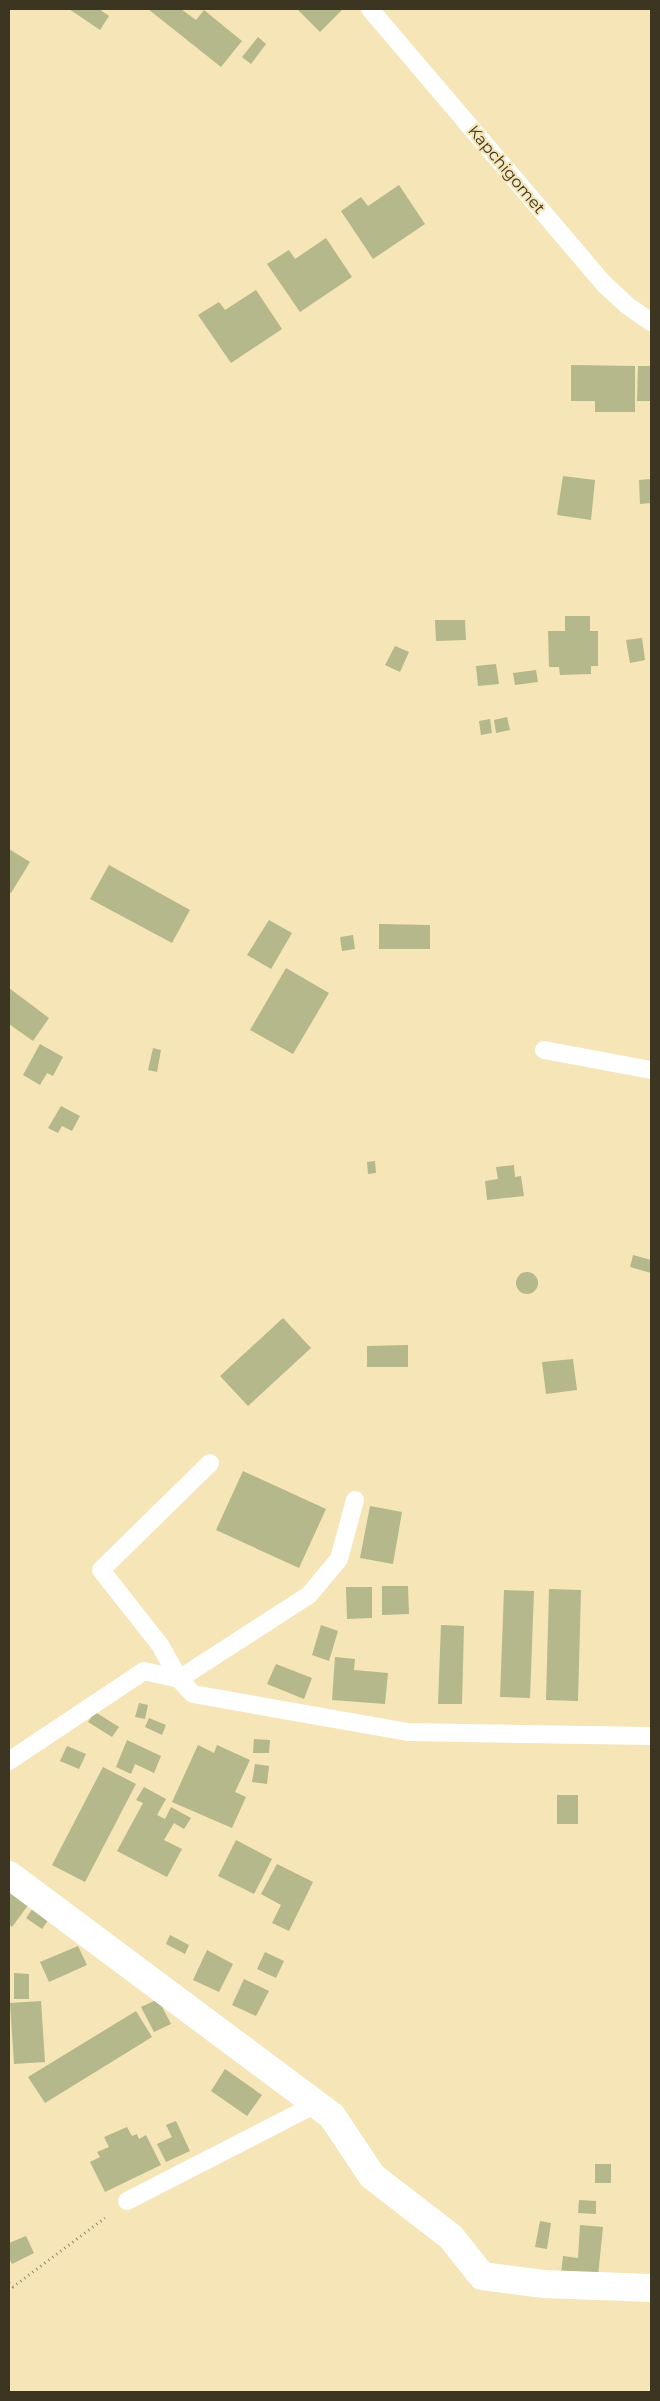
<svg xmlns="http://www.w3.org/2000/svg" width="660" height="2401" font-family="Montserrat,sans-serif">
	<rect width="100%" height="100%" fill="#f5e5b7"/>
	<path fill="#b4b88a" d="M69,9h30l10,7 -9,14z
		M148,9h33l15,11 8,-10 38,31 -21,26z
		M297,9h44l1,1 -22,22z
		M258,37l8,7 -15,20 -9,-7z
		M399,185l26,39 -52,35 -32,-48 20,-14 7,9z
		M326,238l26,39 -52,35 -33,-48 22,-14 6,9z
		M256,290l26,39 -51,34 -33,-48 21,-13 6,8z
		M571,365l64,1v46h-40v-11h-24z
		M638,366h13v35h-14z
		M563,476l32,4 -4,40 -34,-5z
		M651,479v24l-11,1 -1,-24z
		M565,616h25v15h8v35h-7v8l-31,1 -1,-8h-10l-1,-36h17z
		M435,620h30l1,20 -30,1z
		M642,638l3,22 -15,3 -4,-23z
		M395,646l14,6 -9,20 -15,-7z
		M496,664l3,20 -21,2 -2,-20z
		M536,670l2,12 -23,3 -2,-12z
		M507,717l3,13 -14,3 -2,-13z
		M490,719l2,14 -11,2 -2,-14z
		M9,849l21,13 -19,31 -2,-1z
		M109,865l81,45 -18,33 -82,-44z
		M269,920l23,13 -21,36 -24,-14z
		M379,924l51,1v24h-51z
		M353,935l2,14 -13,2 -2,-14z
		M286,968l43,25 -36,61 -43,-24z
		M9,988l40,30 -16,23 -24,-17z
		M40,1044l23,13 -10,19 -6,-3 -7,12 -17,-10z
		M153,1048l8,2 -4,22 -9,-2z
		M61,1106l19,10 -8,15 -10,-5 -4,7 -10,-5z
		M375,1161l1,12 -8,1 -1,-12z
		M514,1165l1,12 6,-1 3,20 -37,4 -2,-19 13,-2 -2,-12z
		M633,1255l18,5v13l-21,-6z
		M516 1283a11 11 0 1 1 22 0a11 11 0 1 1-22 0Z
		M283,1318l28,30 -63,58 -28,-30z
		M408,1345v22h-41v-21z
		M573,1359l4,31 -31,4 -4,-32z
		M243,1471l83,38 -27,59 -83,-38z
		M370,1506l32,6 -9,52 -33,-6z
		M382,1586h26l1,28 -27,1z
		M346,1587h26v31l-25,1z
		M549,1589l32,1 -3,111 -32,-1z
		M504,1590l30,1 -4,107 -30,-1z
		M321,1625l17,6 -9,30 -17,-6z
		M441,1625l23,1 -2,78h-24z
		M335,1657l20,2 -1,11 34,3 -3,31 -53,-4z
		M276,1664l36,14 -8,21 -37,-15z
		M139,1703l9,2 -3,14 -10,-2z
		M95,1712l24,15 -7,10 -24,-15z
		M149,1718l17,7 -4,10 -17,-8z
		M254,1739l16,1 -1,13h-16z
		M127,1740l34,16 -7,17 -19,-9 -4,10 -15,-7z
		M198,1745l16,8 3,-8 33,15 -15,32 11,5 -14,31 -60,-26z
		M67,1746l19,8 -7,15 -19,-8z
		M255,1764l14,2 -2,18 -15,-2z
		M103,1767l33,17 -51,98 -33,-17z
		M144,1787l22,12 -9,16 8,4 6,-12 20,11 -7,11 -10,-6 -10,17 18,9 -15,28 -50,-26 26,-48 -7,-3z
		M557,1795h21v29h-21z
		M236,1840l36,19 -18,35 -36,-18z
		M277,1864l36,18 -24,49 -17,-8 9,-18 -20,-11z
		M9,1889l20,15 -17,23 -3,-3z
		M33,1908l16,11 -7,10 -16,-11z
		M170,1935l19,10 -4,9 -19,-10z
		M78,1946l9,19 -38,17 -9,-20z
		M207,1950l26,14 -14,28 -26,-12z
		M265,1952l19,9 -8,17 -19,-9z
		M14,1973l15,1v25h-15z
		M244,1979l25,12 -13,25 -24,-11z
		M158,1999l13,25 -17,8 -13,-25z
		M41,2001l4,61 -31,2 -4,-61z
		M136,2011l16,26 -107,66 -17,-26z
		M225,2069l37,26 -15,21 -36,-25z
		M176,2121l14,30 -24,11 -9,-18 15,-7 -6,-12z
		M127,2127l5,9 5,-2 2,5 7,-4 15,30 -56,27 -15,-30 10,-5 -3,-5 12,-5 -5,-10z
		M595,2164h16v19h-16z
		M579,2200l17,1v13l-18,-1z
		M540,2221l11,2 -4,26 -12,-2z
		M580,2225l23,2 -5,49 -37,-3 2,-17 15,2z
		M26,2236l8,17 -22,11 -3,-6v-15z"/>
	<g fill="none" stroke-linecap="round" stroke-linejoin="round">
		<path stroke="#94896a" stroke-width="3" stroke-dasharray="1 4" stroke-linecap="butt" d="M9,2283l4,4 92,-69"/>
		<path stroke="#fff" stroke-width="18" d="M370,9l234,275 24,22 23,16
			M544,1050l107,20
			M210,1463l-109,107 59,75 19,34 14,15 215,38 243,4
			M9,1761l135,-90 35,8 130,-84 30,-36 16,-59
			M127,2201l189,-97"/>
		<path stroke="#fff" stroke-width="28" d="M9,1875l323,241 40,60 79,61 31,39 62,8 107,4"/>
	</g>
	<g text-anchor="middle" stroke-width="4.5" stroke-linejoin="round" paint-order="stroke">
		<g font-size="16" fill="#3b3522" stroke="#f5e5b7">
			<text transform="translate(507 169) rotate(50)" y="6">Kapchigomet</text>
		</g>
	</g>
	<rect width="660" height="2401" fill="none" stroke="#3b3522" stroke-width="20"/>
</svg>
